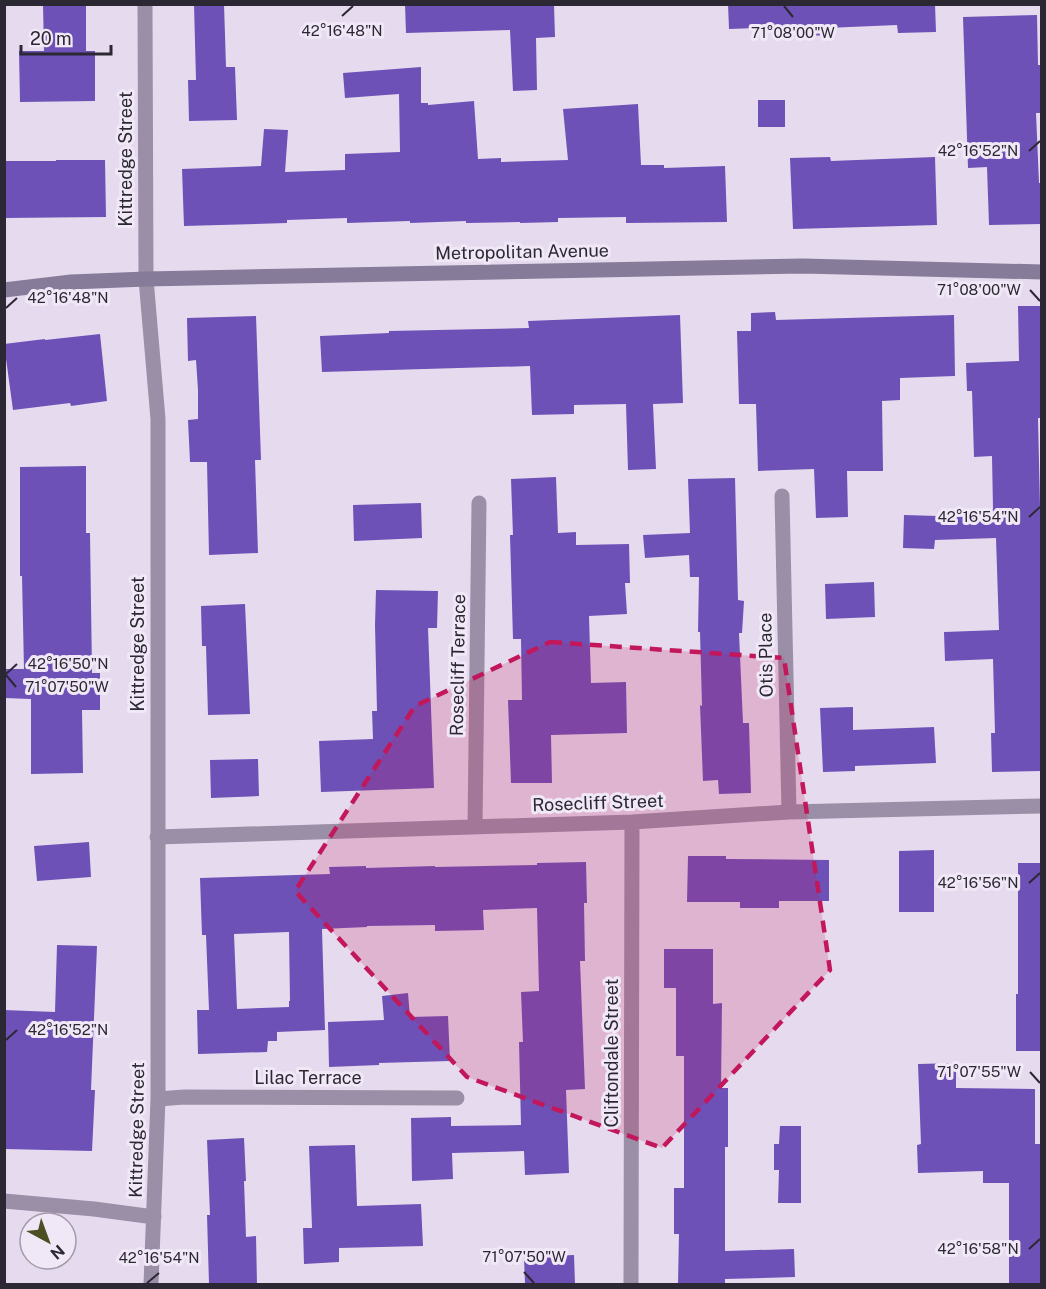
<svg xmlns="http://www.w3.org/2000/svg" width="1046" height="1289" font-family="'Public Sans',sans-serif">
	<rect width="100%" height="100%" fill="#e6dbee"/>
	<path fill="#6d51b7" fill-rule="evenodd" d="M43,4h43v47h9v50l-75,1 -1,-51h25z
		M194,4h30l2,63h9l2,53 -48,1 -1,-41h8z
		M405,4h149l1,33 -19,1 1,52 -24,1 -3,-61 -104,3z
		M728,4h207l1,28 -38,1 -1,-8 -71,3 1,7 -39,2v-10l-59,2z
		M1037,15l1,50h3v48h-5l3,70h2v41l-52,1 -2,-58 -19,1 -5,-151z
		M421,67v36h7v2l46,-4 4,58 23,-1v4l67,-2 -5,-51 75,-5 3,61h23v3l61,-2 2,56 -101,1v-6l-68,1v4l-38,1v-1l-54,1v-2l-56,2v-2l-63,2v-5l-60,2v3l-103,3 -2,-57 79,-3 3,-37 24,1 -3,42 60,-2v-16l55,-2 -1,-58 -54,4 -2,-25z
		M758,100h27v27h-27z
		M830,157l1,4 104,-4 2,68 -144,4 -3,-71z
		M56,160h49l1,57 -102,1v-57h52z
		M1018,306h23v112h-3l3,132v221l-49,1 -1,-39h4l-2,-74 -48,2 -1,-29 55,-2 -3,-92 -61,2 -1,9 -31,-1 1,-33 68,2v-8h21l-1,-53 -18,1 -2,-66h-5l-1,-28 53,-2z
		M775,312l1,8 178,-5 1,61 -55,2v22l-18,1 1,70h-36l1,46 -32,1 -2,-49 -56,2 -2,-67h-17l-2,-73h14v-18z
		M680,315l3,88 -30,1 3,65 -28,1 -2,-66 -52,1v9l-42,1 -2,-49 -208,6 -2,-36 69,-3v-2l140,-3 -1,-7z
		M256,316l5,144h-6l3,93 -49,2 -2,-93h-17l-2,-42 10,-1v-29l-2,-30 -8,1 -1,-43z
		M100,334l7,67 -36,5 -1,-3 -57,7 -9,-66 41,-5v1z
		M86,466v67h4l2,140h8v37h-18l1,63 -52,1v-75l-27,-1v-29h20l-2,-93h-2v-109z
		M556,477l2,56 18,-1v13l53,-1 1,39h-5l2,31 -38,2 2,67 35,-1 1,51 -76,2 1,48h-41l-3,-83h14l-1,-61h-8l-3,-104h3l-2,-56z
		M735,478l3,122 6,1 -2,32h-3l4,90h6l2,70 -32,1 -1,-14 -15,1 -3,-76 2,1 -2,-74h-2l1,-55h-9l-1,-22 -44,3 -2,-23 47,-2 -2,-54z
		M421,503l1,35 -68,3 -1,-36z
		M874,582l1,35 -49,2 -1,-35z
		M376,590l62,1 -1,37h-9l6,160 -113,4 -2,-51 54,-2 -1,-28h5l-2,-86z
		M245,604l5,110 -42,1 -2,-69h-4l-1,-40z
		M853,707v23l81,-3 2,36 -81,3v5l-32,1 -3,-64z
		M258,759l1,37 -48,2 -1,-38z
		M89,842l2,35 -54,4 -3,-35z
		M934,850v62h-35v-61z
		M688,856h38v3l103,1v41h-50v7h-39v-6h-53z
		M586,862l1,41h-3l1,58h-5l5,128 -19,1 3,83 -44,2 -1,-24 -72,2 1,26 -41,2 -1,-63 40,-1v9l70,-1 -2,-83h4l-2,-50 18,-1 -2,-83 -54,2 1,20 -49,1v-6l-68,1v1l-45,2 3,101 -48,2v9h-9l-1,11 -69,2 -1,-44h12l-3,-75h-4l-2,-57 130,-4 -1,-7 37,-1v2l69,-2v1l102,-2v-2zM289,932l1,69h-1v6l-52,2 -3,-75z
		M1018,863h23v188h-25v-57h2z
		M57,945l40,1 -6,144h4l-3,61 -88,-2v-139l51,2z
		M664,949h49v55l9,-1 -1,85h7v59h-3v104l69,-2 1,28 -70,2v5h-47l1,-50h-5v-46h10v-132h-8v-68h-12z
		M408,993l2,24 38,-1 2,45 -71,2v2l-50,2 -1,-45 56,-2 -2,-24z
		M956,1063v25l79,1v55h6v140h-32v-101h-26v-12l-65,2 -1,-28 4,-1 -3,-80z
		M780,1126h21v77h-23l1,-33h-5v-26h5z
		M244,1138l2,43h-2l2,56 10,-1 1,48h-48l-2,-69h3l-3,-75z
		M355,1145l2,61 64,-2 2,42 -84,2v14l-35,2 -1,-36h9l-3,-82z
		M574,1255l1,29h-50l-1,-27z"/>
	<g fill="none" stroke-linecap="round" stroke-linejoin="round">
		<path stroke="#9b8fa8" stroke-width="15" d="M145,4l1,275 12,140v680l-7,185
			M782,496l7,316
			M475,827l4,-324
			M157,837l475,-15 157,-10 253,-6
			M158,1099l26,-2 273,1
			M4,1201l90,8 60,8
			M631,1284l1,-462"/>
		<path stroke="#867b98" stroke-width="15" d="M4,290l67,-8 75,-3 657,-13 239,6"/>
	</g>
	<path fill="#c2185b" fill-opacity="0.2" stroke="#c2185b" stroke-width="4.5" stroke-dasharray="12 8" stroke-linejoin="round" d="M550,642l234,16 46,312 -168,178 -195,-71 -172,-186 120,-185z"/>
	<path fill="none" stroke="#2c2833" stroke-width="2" d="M784,6l9,11M342,16l11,-10M1029,151l11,-10M1030,290l10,11M6,308l11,-10M1029,517l11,-10M6,674l11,-10M6,675l10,12M1029,883l11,-10M6,1040l11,-10M1030,1072l10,11M1029,1249l11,-10M524,1272l10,11M147,1283l12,-10"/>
	<g text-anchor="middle" stroke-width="6" stroke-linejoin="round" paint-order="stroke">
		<g font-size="18" fill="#2c2833" stroke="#f0e7f7">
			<text transform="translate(126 159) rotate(-90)" y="6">Kittredge Street</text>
			<text transform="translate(522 252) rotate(-1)" y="6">Metropolitan Avenue</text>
			<text transform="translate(138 644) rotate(-90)" y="6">Kittredge Street</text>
			<text transform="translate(766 655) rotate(-91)" y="6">Otis Place</text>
			<text transform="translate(458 665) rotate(-89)" y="6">Rosecliff Terrace</text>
			<text transform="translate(598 803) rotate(-2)" y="6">Rosecliff Street</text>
			<text transform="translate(612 1053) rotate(-90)" y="6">Cliftondale Street</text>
			<text x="308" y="1084">Lilac Terrace</text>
			<text transform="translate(137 1130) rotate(-89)" y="6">Kittredge Street</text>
		</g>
	</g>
	<g font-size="15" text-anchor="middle" fill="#2c2833" stroke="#f0e7f7" stroke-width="6" stroke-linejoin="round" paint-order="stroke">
		<text x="342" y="36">42°16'48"N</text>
		<text x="793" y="38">71°08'00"W</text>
		<text x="978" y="156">42°16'52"N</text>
		<text x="979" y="295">71°08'00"W</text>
		<text x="68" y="303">42°16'48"N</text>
		<text x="978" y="522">42°16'54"N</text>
		<text x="68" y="669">42°16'50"N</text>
		<text x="67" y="692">71°07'50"W</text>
		<text x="978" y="888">42°16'56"N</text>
		<text x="68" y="1035">42°16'52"N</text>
		<text x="979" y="1077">71°07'55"W</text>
		<text x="978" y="1254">42°16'58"N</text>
		<text x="524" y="1262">71°07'50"W</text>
		<text x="159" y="1263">42°16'54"N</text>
	</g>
	<rect width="1046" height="1289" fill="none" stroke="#2c2833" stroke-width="12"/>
	<g transform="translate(48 1241) rotate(139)"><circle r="28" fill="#f0e7f7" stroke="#a29ba9" stroke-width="1.5"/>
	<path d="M0-4.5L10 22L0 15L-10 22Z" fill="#4b4f23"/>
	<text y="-9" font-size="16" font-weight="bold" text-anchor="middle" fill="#2c2833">N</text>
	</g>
	<path d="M21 45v9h90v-9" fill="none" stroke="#2c2833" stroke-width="3"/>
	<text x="30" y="45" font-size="18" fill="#2c2833" stroke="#f0e7f7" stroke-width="4.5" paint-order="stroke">20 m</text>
</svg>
